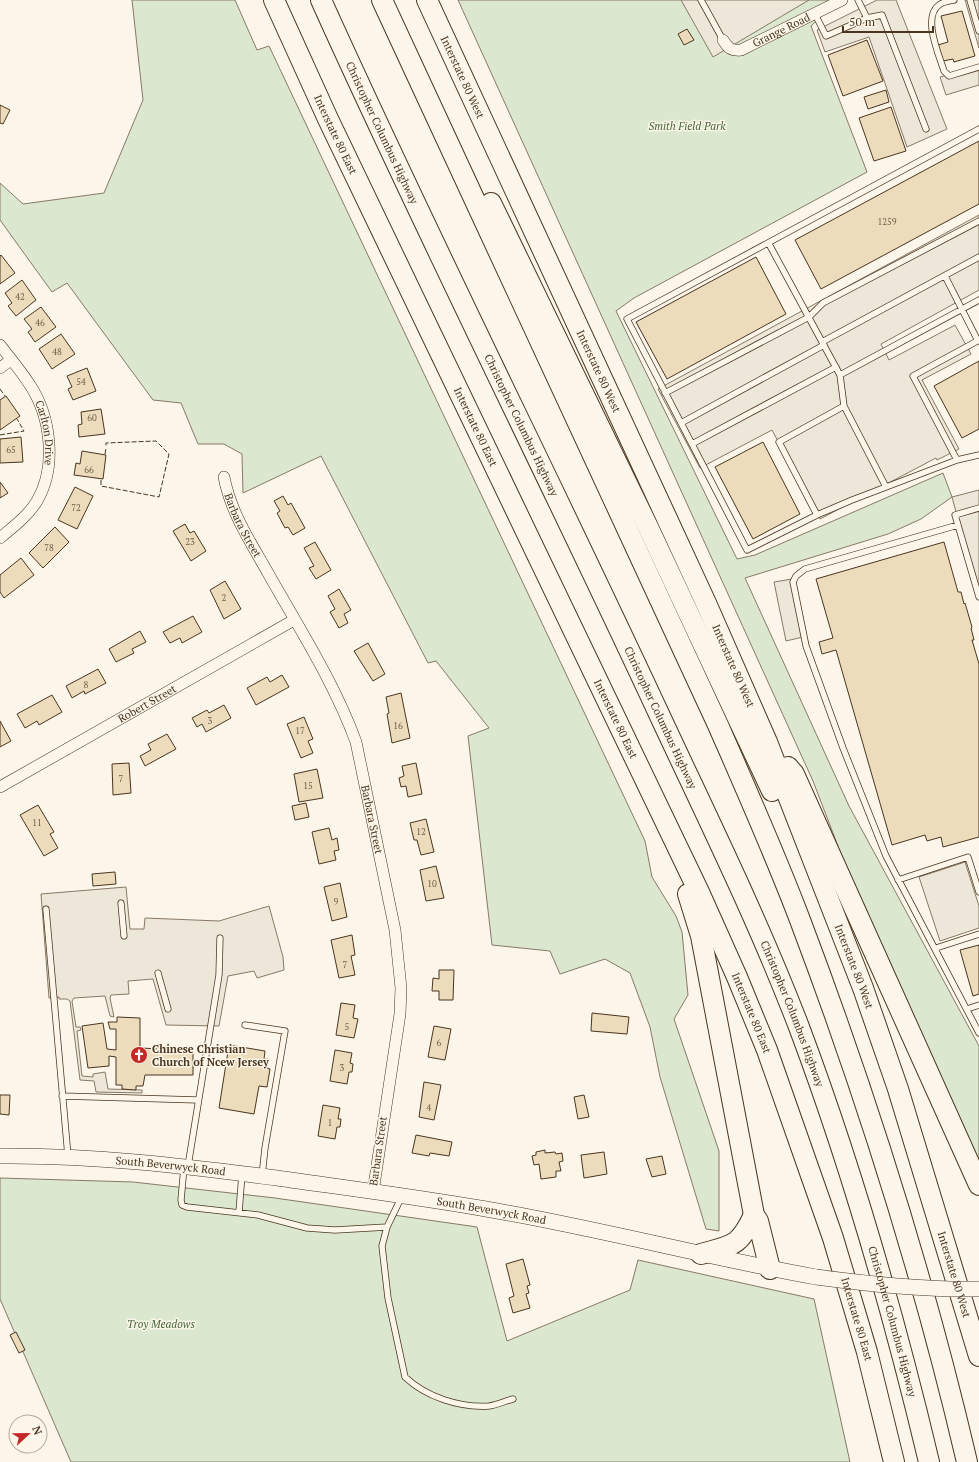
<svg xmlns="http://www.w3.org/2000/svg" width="979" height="1462" font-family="'PT Serif',serif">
	<rect width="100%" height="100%" fill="#fbf6e9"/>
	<path fill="#dce7d0" stroke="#887966" d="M132,0h103l22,50 12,-4 376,795 7,36 24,39 6,16 6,63 -14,24 45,132v80l-13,-2 -46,-152 -10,-50 -20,-54 -25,-14 -45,15 -10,-23 -58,-6 -24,-209 21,-8 -53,-67 -8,2 -107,-207 -78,37 -1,-39 -18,-10h-26l-17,-41 -28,-3 -86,-117 -15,9 -52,-72v-37l23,21 81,-11 39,-93z
		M458,0h376l1,3 -24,23 56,146 -233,126 -18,13 121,248 18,-4 188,-82 9,24 -31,22 -33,15 -143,44 104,228 130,240v120l-110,-239 -56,-146z
		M0,1178l133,4 142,16 202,29 30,114 123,-51 8,-30 176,39 36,163h-779l-71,-163z"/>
	<path fill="#ede7d9" stroke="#887966" d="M681,0h128l-96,57z
		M877,0h19l51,129 -40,18 -38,-110 -44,15 -8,-22z
		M965,0h14v48z
		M979,66v19l-33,10 -6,-18z
		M979,215v75l-98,54 8,16 66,-35 16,29 -49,26 37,69 -22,11 -1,-2 -116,61 -48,-89 -72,38 -42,-79z
		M979,490v107l-27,-100z
		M792,579l11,58 -17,4 -12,-59z
		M965,862l14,44v22l-39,13 -21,-64z
		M126,887l4,42h14l1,-11 74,3 50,-15 14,51 1,13 -27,8 -3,-7 -26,5 -9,50 -53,-1 -13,-46 -25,2 1,13 -18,1 -1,3 4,19 -4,-1 -5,-20 -31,2 -2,3 4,26h4l1,3 -4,1 5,45 11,1v-3l12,-2 3,17 34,1v3l-46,-1 -2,-11 -14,-1 -10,-79 -3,-2h-8v-2l-10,1 -8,-104z"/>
	<path fill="#ecdcbc" stroke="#4a3520" d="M962,11l13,45 -21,6 -1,-3 -10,2 -5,-16 10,-3 -7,-26z
		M687,29l7,11 -10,5 -6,-11z
		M867,40l16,41 -40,15 -15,-41z
		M886,90l3,12 -21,7 -4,-12z
		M0,105l10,5 -7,14 -3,-1z
		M891,107l15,44 -32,10 -15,-43z
		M979,141v63l-158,85 -26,-49z
		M1,255l14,18 -15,11v-28z
		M756,257l30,57 -119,65 -31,-57z
		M22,280l14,20 -20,16 -8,-10 4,-3 -7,-10z
		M41,307l15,20 -21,15 -7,-10 4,-3 -8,-10z
		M61,334l14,20 -23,15 -13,-20z
		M979,361v68l-17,9 -28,-52z
		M87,368l9,23 -23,9 -5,-11 4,-2 -5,-11z
		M6,396l14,20 -20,14v-30z
		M101,409l4,25 -26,3 -1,-12 4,-1 -1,-12z
		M21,437l2,25 -23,1v-24z
		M763,442l37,72 -47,25 -38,-72z
		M82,451l24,4 -3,24 -29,-4 2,-12 4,1z
		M0,482l8,11 -8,5z
		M75,487l18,9 -16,33 -19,-9z
		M283,496l5,9 3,-2 14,25 -12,7 -5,-8 -3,1 -8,-15 3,-2 -6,-10z
		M185,524l5,9 4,-2 12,20 -15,10 -18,-30z
		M55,527l14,15 -26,26 -14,-15z
		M315,542l16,28 -15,9 -7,-11 5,-2 -10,-18z
		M944,542l14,50h3l3,12 1,-1 7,24 -1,1 3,12h-2l7,24v173l-36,10 -2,-10 -14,4 -2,-6 -33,10 -56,-195 -14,4 -3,-12 14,-4 -17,-59z
		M21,558l13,17 -30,23 -4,-6v-17z
		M225,581l16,28 -17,10 -14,-29z
		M339,589l12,21 -7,4 4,9 -9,5 -9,-16 5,-3 -7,-13z
		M193,616l9,16 -20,11 -2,-5 -10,5 -7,-11z
		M140,631l6,11 -14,7 2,4 -18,9 -7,-13z
		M368,643l17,31 -12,7 -19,-30z
		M98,669l8,14 -21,11 -1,-3 -12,7 -6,-12z
		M282,675l7,12 -33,18 -9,-17 20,-11 3,5z
		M401,693l9,45 -18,5 -5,-29 2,-1 -3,-16z
		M52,695l10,17 -23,13 -2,-4 -12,7 -8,-14z
		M224,705l7,13 -25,14 -4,-8 -5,3 -5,-9 15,-8 2,3z
		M304,717l9,22 -5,2 5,12 -12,5 -14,-34z
		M0,721l11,20 -11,6z
		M167,734l9,15 -31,17 -5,-10 11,-6 -3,-6z
		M129,763l2,30 -18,2 -1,-31z
		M416,763l6,31 -14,3 -2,-11 -5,1 -2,-9 5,-2 -2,-10z
		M317,769l6,29 -24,4 -5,-28z
		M306,803l3,14 -14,3 -3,-14z
		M38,805l16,27 -4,2 8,14 -14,8 -24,-41z
		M426,819l8,33 -13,3 -4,-15h-3l-4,-17z
		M329,828l3,12 5,-2 2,12 -5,1 2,9 -17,4 -7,-32z
		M436,866l8,32 -18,3 -6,-31z
		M115,872l1,12 -23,2 -1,-12z
		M340,883l7,34 -15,4 -8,-34z
		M352,935l3,20 -4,1 4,19 -16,3 -8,-38z
		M979,945v49l-6,2 -13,-46z
		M439,970h15l-1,30h-14v-9h-7l1,-13 6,1z
		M341,1003l14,2 -2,13 5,1 -4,19 -18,-3z
		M592,1013l37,4 -2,17 -36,-3z
		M117,1017l23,1v30l43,2v3l10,-1v23h-48l-2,11h-7v4l-14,-1v-4h-6v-28l-7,-1v10l-21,2 -6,-42 21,-3 4,26 9,1v-21h-6l-2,-7h9z
		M434,1026l17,3 -6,31 -17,-3z
		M229,1045l36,6 -1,8h4l-1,9 3,1 -3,18 -8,-1 -5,28 -35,-6z
		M335,1050l17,3 -2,10 3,1 -1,8h-3l-2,12 -17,-3z
		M424,1082l17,3 -7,35 -15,-3z
		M0,1095h10l-1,20 -9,-1z
		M584,1095l5,22 -11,2 -4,-22z
		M323,1105l17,3 -2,11h3l-1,8h-3l-2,12 -17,-3z
		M416,1135l36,7 -3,14 -19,-3 -1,3 -17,-3z
		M545,1150v3l10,-1 1,2 6,-1 1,8 -4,1 2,9h-5v6l-15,2 -2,-15 -5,1 -2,-9 4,-1v-3z
		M604,1152l3,22 -23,4 -3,-23z
		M662,1156l4,18 -14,3 -6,-18z
		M523,1259l7,26 -3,1 2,7 -3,1 4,14 -17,5 -4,-15 5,-2 -8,-32z
		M16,1332l9,18 -6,3 -9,-18z"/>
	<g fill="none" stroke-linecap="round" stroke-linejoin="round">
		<g stroke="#4a3520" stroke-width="7">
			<path id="lane" d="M701,0l22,40
				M858,0l9,18 15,-3 44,114
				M954,0c-5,1 -12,2 -15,5 -17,12 0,50 5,66l5,5 30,-9
				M970,0l9,31
				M815,14l11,22 41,-18
				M979,129l-352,190 120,231 70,-35 35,-15 105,-40 22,-5
				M769,244l71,131 4,31 42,81
				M945,276l33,65
				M822,342l157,-85
				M840,375l139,-75
				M665,393l144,-76 14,-14 156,-82
				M681,423l143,-78
				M692,444l144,-77
				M957,460l-44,-84 66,-36
				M979,508l-24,7 24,82
				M817,515l-38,-73 65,-36
				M958,525l-153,44 -9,7 -3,6 13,64 37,102 43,108 93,177
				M898,880l70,-23 11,35
				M121,903l3,33
				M46,909l22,247
				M936,948l43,-14
				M158,973l10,36
				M967,1009l12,-4
				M245,1025l40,6 -20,117 -3,28
				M62,1096l136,4
				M188,1166l31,-191 1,-37
				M184,1167l-3,33 1,5 5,2 71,8 49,13 28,2 52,-3
				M402,1196l-15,31 -5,19 6,52 17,79c21,20 55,31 84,29 8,-1 16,-5 24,-7
				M239,1212l3,-38"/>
		</g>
		<g stroke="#4a3520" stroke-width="12">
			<g id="street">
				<path id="s1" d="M723,40c5,8 8,11 18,10l101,-50"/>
				<path id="s2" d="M0,345c10,13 21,26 30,40 21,32 27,82 7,116 -9,15 -24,26 -37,37"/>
				<path d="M0,368l11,-8"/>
				<path id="s3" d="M224,477c7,36 26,64 44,96 31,55 66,109 88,169l39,188 6,58 -1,26 -27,178"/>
				<path id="s4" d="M0,787l294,-167"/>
			</g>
		</g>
		<g stroke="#4a3520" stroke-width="16">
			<g id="secondary">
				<path id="s5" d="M0,1156c94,-1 184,10 277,22 70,10 140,19 209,31 111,19 219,48 330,68"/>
			</g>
		</g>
		<g stroke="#4a3520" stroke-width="22">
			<g id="highway">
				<path id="s6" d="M274,0l54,119 371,773 38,85 30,73 66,188 34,114 27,110"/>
				<path id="s7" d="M321,0c108,240 227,475 338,714 48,103 99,206 140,313 53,141 95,288 130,435"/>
				<path d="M382,0l336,725c28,64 57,129 82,195 67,177 124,358 167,542"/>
				<path id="s8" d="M427,0l279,603 61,139 96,246 35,101 81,267"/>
				<path d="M491,203l158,326 123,262"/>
				<path d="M788,767l6,7 185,411"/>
				<path d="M688,894l13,42 53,279 4,6 12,48"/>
				<path d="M701,1254c32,-9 38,-7 53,-39"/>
			</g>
		</g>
		<use href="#lane" stroke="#fbf6e9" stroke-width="5.5"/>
		<use href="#street" stroke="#fbf6e9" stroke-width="11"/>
		<use href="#secondary" stroke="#fbf6e9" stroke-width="15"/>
		<use href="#highway" stroke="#fbf6e9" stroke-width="20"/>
		<g stroke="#4a3520" stroke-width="16" stroke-linecap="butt">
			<path id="secondary-bridge" d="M816,1277c54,7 108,13 163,12"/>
		</g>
		<use href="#secondary-bridge" stroke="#fbf6e9" stroke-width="15"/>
		<path stroke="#4a3520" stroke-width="1" stroke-dasharray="5 2" stroke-linecap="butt" d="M0,389l5,7
			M0,435l24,-4 -7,-12
			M105,454l1,-6
			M101,480v6l58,11 10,-43 -13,-13 -50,2v3"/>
	</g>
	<defs>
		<g id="church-disc" transform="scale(0.9)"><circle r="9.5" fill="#c62828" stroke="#fbf6e9"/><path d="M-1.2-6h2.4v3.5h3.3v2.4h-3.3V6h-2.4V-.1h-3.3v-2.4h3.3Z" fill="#fff"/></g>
	</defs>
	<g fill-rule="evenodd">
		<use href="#church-disc" x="139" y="1055"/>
	</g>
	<g text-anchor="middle" stroke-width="3" stroke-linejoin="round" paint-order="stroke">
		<g font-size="9" fill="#725f47">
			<text x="887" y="225">1259</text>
			<text x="20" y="300">42</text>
			<text x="40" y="326">46</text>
			<text x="57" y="355">48</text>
			<text x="81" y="385">54</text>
			<text x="92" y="421">60</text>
			<text x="11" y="453">65</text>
			<text x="89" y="473">66</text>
			<text x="76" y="511">72</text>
			<text x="190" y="545">23</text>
			<text x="49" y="551">78</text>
			<text x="224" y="601">2</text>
			<text x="86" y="688">8</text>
			<text x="210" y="724">3</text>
			<text x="398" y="729">16</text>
			<text x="300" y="734">17</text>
			<text x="121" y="782">7</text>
			<text x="308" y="789">15</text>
			<text x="37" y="826">11</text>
			<text x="421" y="835">12</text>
			<text x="432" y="887">10</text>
			<text x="336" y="905">9</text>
			<text x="345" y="968">7</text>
			<text x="347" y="1030">5</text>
			<text x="439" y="1046">6</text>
			<text x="342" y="1071">3</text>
			<text x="429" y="1111">4</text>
			<text x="330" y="1126">1</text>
		</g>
		<g font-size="11" fill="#4a3520" stroke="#fbf6e9">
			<text dy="4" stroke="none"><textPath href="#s1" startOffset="67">Grange Road</textPath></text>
			<text dy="4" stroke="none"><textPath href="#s8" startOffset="85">Interstate 80 West</textPath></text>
			<text dy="4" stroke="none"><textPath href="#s7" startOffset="146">Christopher Columbus Highway</textPath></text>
			<text dy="4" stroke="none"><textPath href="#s6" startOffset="148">Interstate 80 East</textPath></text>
			<text dy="4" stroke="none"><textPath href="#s8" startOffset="409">Interstate 80 West</textPath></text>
			<text dy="4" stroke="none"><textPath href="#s7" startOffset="470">Christopher Columbus Highway</textPath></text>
			<text dy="4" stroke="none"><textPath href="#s6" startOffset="472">Interstate 80 East</textPath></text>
			<text dy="4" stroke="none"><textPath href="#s2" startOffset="101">Carlton Drive</textPath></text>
			<text dy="4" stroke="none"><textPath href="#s3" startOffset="52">Barbara Street</textPath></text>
			<text dy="4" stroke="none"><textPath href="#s8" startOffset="733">Interstate 80 West</textPath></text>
			<text dy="4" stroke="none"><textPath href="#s4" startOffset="169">Robert Street</textPath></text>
			<text dy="4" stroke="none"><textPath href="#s7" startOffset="794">Christopher Columbus Highway</textPath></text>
			<text dy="4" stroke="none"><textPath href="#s6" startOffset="796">Interstate 80 East</textPath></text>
			<text dy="4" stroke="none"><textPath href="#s3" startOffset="376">Barbara Street</textPath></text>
			<text dy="4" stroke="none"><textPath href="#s8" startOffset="1057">Interstate 80 West</textPath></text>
			<text dy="4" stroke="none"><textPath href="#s6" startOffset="1120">Interstate 80 East</textPath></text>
			<text dy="4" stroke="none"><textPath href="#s7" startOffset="1118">Christopher Columbus Highway</textPath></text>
			<text transform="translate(378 1151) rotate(-82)" y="4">Barbara Street</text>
			<text dy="4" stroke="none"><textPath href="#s5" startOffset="171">South Beverwyck Road</textPath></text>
			<text dy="4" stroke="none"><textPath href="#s5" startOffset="495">South Beverwyck Road</textPath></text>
			<text dy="4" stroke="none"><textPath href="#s8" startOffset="1381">Interstate 80 West</textPath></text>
			<text dy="4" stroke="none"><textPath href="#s6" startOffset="1444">Interstate 80 East</textPath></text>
			<text dy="4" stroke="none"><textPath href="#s7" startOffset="1442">Christopher Columbus Highway</textPath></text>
		</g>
		<g font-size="11" font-style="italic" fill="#436837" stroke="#fbf6e9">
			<text x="687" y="130">Smith Field Park</text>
			<text x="161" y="1328">Troy Meadows</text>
		</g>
		<g font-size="11" font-weight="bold" fill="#4a3520" stroke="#fbf6e9" text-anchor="start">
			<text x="152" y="1053">Chinese Christian<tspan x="152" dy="13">Church of Ncew Jersey</tspan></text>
		</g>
	</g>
	<g transform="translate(28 1434) rotate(68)"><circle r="19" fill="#fbf6e9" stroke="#b4a999"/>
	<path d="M0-3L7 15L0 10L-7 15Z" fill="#c62828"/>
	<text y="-6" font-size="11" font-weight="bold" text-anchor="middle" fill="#4a3520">N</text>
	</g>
	<path d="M843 26v6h90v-6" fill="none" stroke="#4a3520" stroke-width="2"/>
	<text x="849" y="26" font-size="12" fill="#4a3520" stroke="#fbf6e9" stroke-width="3" paint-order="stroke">50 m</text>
</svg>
